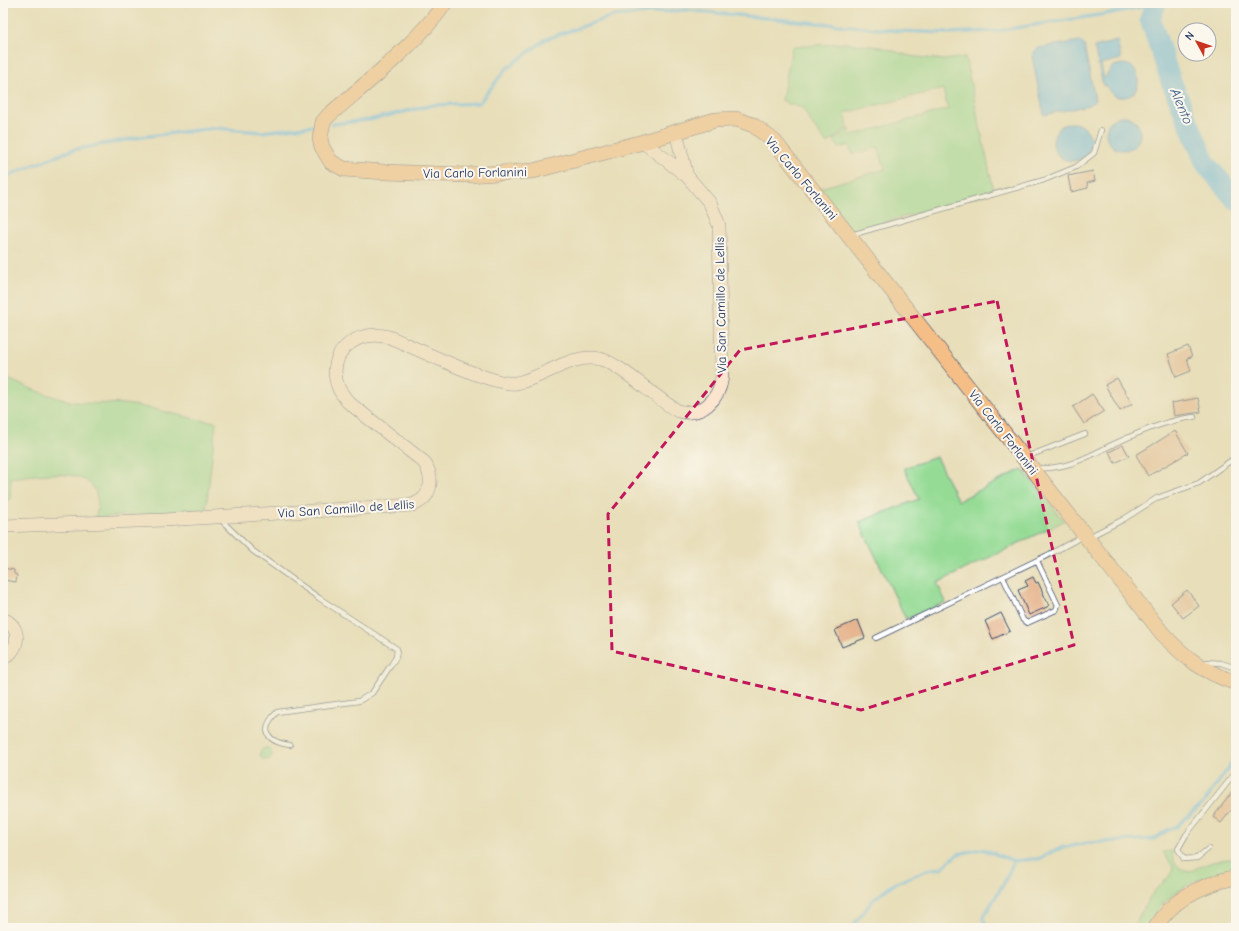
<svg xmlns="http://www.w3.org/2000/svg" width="1239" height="931" font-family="'Comic Neue',sans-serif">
	<rect width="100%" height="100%" fill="#fbf7ec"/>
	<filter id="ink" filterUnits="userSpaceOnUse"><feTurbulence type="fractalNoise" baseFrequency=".025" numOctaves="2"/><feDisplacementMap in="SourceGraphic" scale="8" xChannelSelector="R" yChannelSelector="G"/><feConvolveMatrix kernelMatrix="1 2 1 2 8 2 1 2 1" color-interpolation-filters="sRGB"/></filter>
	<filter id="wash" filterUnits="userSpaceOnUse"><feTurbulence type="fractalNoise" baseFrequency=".012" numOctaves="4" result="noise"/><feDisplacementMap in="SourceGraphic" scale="16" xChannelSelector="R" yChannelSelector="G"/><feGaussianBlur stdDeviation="0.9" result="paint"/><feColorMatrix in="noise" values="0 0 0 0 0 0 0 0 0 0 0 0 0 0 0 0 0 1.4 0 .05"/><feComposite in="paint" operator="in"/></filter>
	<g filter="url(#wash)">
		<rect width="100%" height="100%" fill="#e8deba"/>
		<path fill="#95db95" stroke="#58857a" d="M845,43l36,4 28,9 35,4 21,-3 29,135 -144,40 -33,-43 68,-20 -7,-22 -25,7 -5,-9 -9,3 -5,-8 15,-11 1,7 98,-27 -5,-20 -98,24 3,14 -21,17 -16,-21 -8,-15 -14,-4 -7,-4 10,-53z
			M3,377c23,10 47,20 72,25 19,3 39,0 57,3 29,4 55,14 84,17l-10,87 -111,9c3,-7 3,-13 2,-21 -4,-32 -64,-22 -86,-19l-1,22h-7z
			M936,457l22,44 64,-32 42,52 -127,62 9,19 -40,17 -47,-97 60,-23 -15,-31z
			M260 754a6 6 0 1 1 12 0a6 6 0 1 1-12 0Z
			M1172,851c0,12 5,16 16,21 16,-7 30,-14 48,-13v10c-36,6 -74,25 -90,59h-12c5,-12 11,-23 18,-34 8,-10 18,-14 21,-27l-10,-15z"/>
		<path fill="#73bfed" stroke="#4777a6" d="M1080,41l4,4 11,55 -5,5 -46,10 -12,-58 1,-5 5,-4z
			M1117,41l4,18 -20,5 3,15 8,-12c31,-15 36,34 7,30 -7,-1 -11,-6 -13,-12l-3,1 -9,-39z
			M1106 133a17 17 0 1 1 34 0a17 17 0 1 1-34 0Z
			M1053 142a19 19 0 1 1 38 0a19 19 0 1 1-38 0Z"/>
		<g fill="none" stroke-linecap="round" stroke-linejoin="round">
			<path stroke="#73bfed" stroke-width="3.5" d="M332,124l37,-4 64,-15 46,-2 27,-34 40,-30 67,-23 72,-6 215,21 47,2 49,-2 116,-18 43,-9
				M3,179l13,-7 56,-22 69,-13 74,-9 46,4 53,-6
				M851,928l22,-28 15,-12 8,-5 31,-13 14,-2 17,-14 24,-5 32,12 19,-2h5l23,-11 26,-5 67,-4 14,-9 8,-3 28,-25 24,-33 8,-16
				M985,928l-1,-12 21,-35 9,-20"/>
			<path stroke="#73bfed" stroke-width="21" d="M1156,3l-6,16 21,62 35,83 30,36"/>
		</g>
		<g id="blocks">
			<path fill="#e6b58f" d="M1093,171l2,10 -8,2 1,5 -17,4 -3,-16z
				M1188,346l4,11 -5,1 4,13 -15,6 -8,-23z
				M1117,378l15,26 -12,7 -15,-26z
				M1092,394l12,17 -20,13 -11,-17z
				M1198,398l3,14 -27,4 -2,-13z
				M1175,431l13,22 -40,23 -12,-21z
				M1123,445l6,11 -14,7 -6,-11z
				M1236,471v9l-4,-5z
				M3,568l11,2v4l3,1 -1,7 -13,-2z
				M1033,577l3,6 2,-1 11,24 -20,9 -11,-25 10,-4 -3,-5z
				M1187,590l12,16 -16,12 -12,-15z
				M1001,613l9,18 -17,8 -8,-18z
				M858,620l7,18 -23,9 -7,-17z
				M1233,791l3,2v11l-15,19 -8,-6z"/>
		</g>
	</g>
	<g filter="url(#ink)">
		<use href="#blocks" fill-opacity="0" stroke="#3a496c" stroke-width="1"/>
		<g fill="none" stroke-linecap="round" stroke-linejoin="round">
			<g stroke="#3a496c" stroke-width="6">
				<path id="service" d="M851,235l193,-55 32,-13 18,-14 7,-23
					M1026,457l59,-23
					M1036,468c32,2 52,-12 80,-25 24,-11 51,-23 78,-26
					M220,519l33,32 66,47 78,51 -1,8 -5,8 -19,28 -13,8 -82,11c-18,18 -10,30 13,33
					M1089,537l35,-18 33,-21 42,-15 37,-26
					M1003,577l20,43 4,3 29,-13 2,-5 -21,-44
					M876,638l174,-84 33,-18
					M1205,662l16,1 15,5
					M1208,849l-11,9 -13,1 -6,-10 8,-14 50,-63"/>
			</g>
			<g stroke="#3a496c" stroke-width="14">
				<path id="secondary" d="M676,132l11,44
					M3,526l161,-6 248,-15c21,-7 22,-27 12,-43l-76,-60c-3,-4 -7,-9 -9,-13 -15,-35 17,-61 50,-52 25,10 105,50 127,46 29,-5 53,-30 84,-24 21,5 56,40 78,52 24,6 41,-11 44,-34l-3,-152 -9,-22 -23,-27 -44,-34
					M3,619c18,7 18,31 0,39"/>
			</g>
			<g stroke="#3a496c" stroke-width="16">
				<path id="primary" d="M445,3c-28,41 -79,80 -117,113l-5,6 -3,17 2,8 9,15 13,7 40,3 83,3 66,-4 110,-29 72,-22 21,-1 17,6 21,16 388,492c22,25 43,39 74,50
					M1155,928c17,-30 49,-44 81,-51"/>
			</g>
			<use href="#service" stroke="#fff" stroke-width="4.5"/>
			<use href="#secondary" stroke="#fbe5cf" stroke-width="13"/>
			<use href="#primary" stroke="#f6be87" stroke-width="15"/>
		</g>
	</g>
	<path d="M0 0H1239V931H0ZM997,301l77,344 -213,65 -249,-59 -4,-137 132,-164z" fill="#e8deba" fill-opacity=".55" fill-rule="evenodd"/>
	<path fill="none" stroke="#c2185b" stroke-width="3" stroke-dasharray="8 5" stroke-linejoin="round" d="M997,301l77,344 -213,65 -249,-59 -4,-137 132,-164z"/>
	<g text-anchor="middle" stroke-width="4" stroke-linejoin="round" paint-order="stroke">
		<g font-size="13" fill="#1b2f5e" stroke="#fbf7ec">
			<text transform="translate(475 172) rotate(-1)" y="5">Via Carlo Forlanini</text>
			<text transform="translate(802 178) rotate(50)" y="5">Via Carlo Forlanini</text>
			<text transform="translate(720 305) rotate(-91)" y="5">Via San Camillo de Lellis</text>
			<text transform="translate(1004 432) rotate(52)" y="5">Via Carlo Forlanini</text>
			<text transform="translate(346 508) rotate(-4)" y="5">Via San Camillo de Lellis</text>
		</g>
		<g font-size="14" font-style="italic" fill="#355a89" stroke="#fbf7ec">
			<text transform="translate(1182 106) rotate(67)" y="5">Alento</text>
		</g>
	</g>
	<rect width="1239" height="931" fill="none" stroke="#fbf7ec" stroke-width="16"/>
	<g transform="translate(1197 42) rotate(310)"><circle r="19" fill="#fbf7ec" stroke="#a1a7b3"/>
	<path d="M0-3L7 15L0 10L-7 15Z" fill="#c8321e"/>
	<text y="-6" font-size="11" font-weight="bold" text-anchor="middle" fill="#1b2f5e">N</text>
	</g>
</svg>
